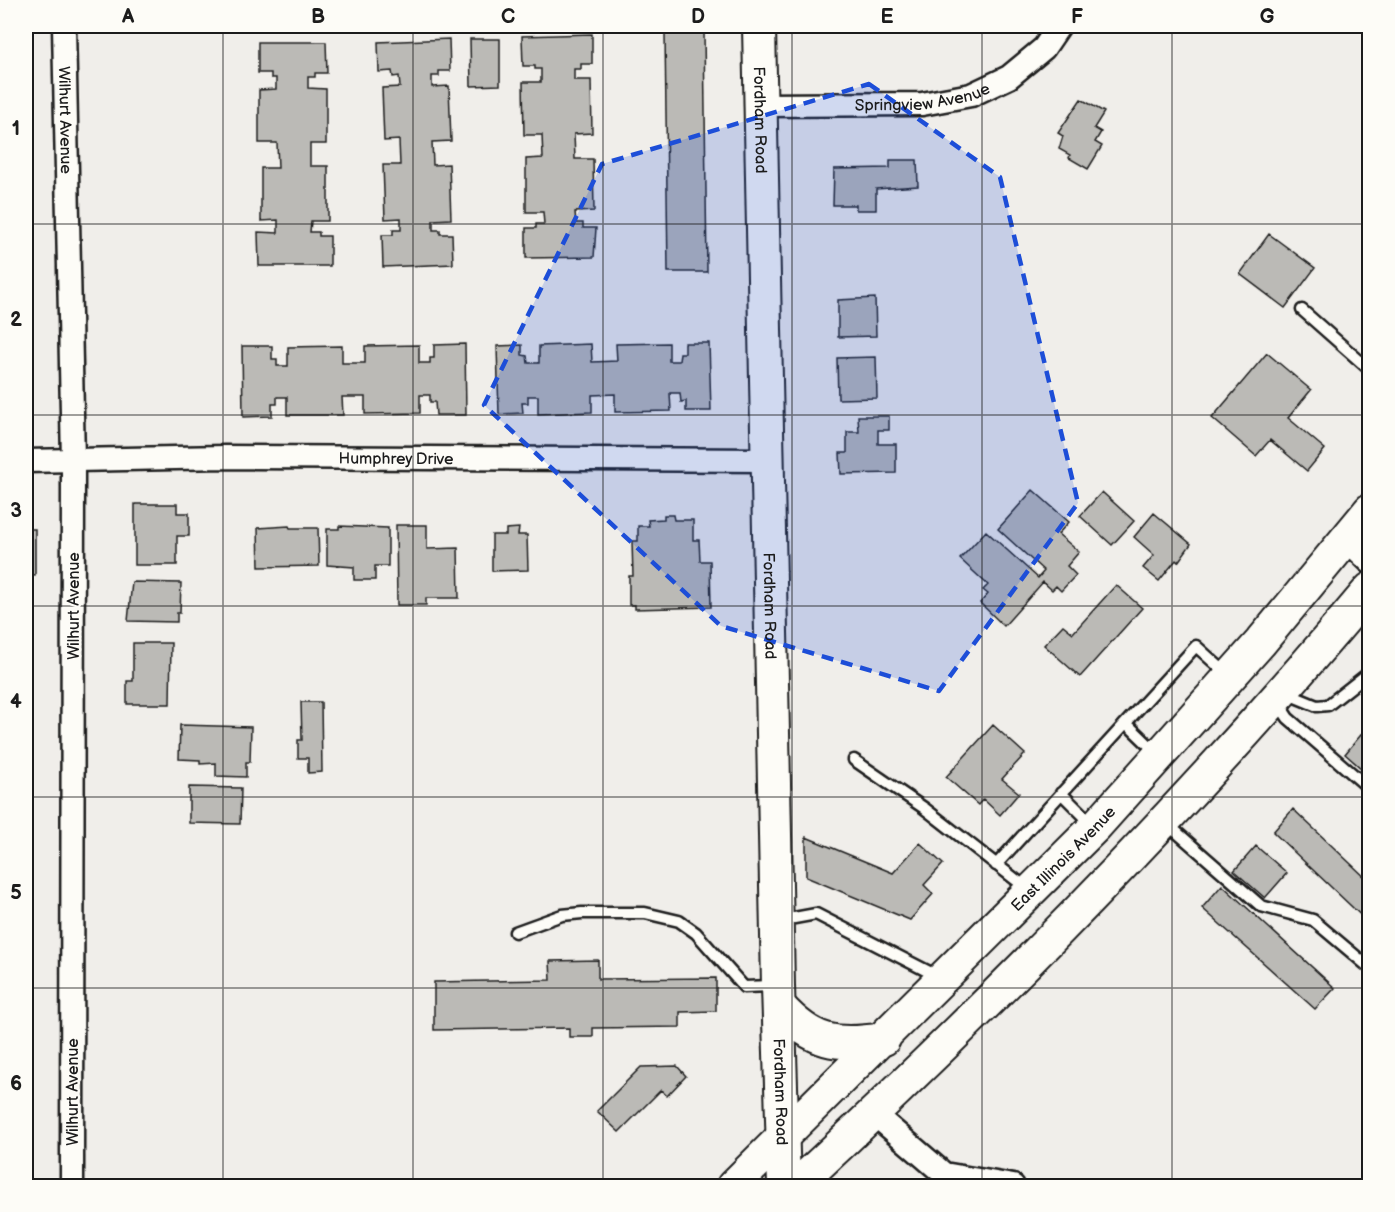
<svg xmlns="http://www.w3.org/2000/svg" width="1395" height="1212" font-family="'Balsamiq Sans',sans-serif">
	<rect width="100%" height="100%" fill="#f0eeea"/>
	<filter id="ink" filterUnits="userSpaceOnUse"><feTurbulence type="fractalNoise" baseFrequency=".0167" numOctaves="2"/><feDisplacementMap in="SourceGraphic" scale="12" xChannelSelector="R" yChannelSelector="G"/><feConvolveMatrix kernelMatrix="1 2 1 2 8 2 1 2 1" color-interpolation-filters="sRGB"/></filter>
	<g filter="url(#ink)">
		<path fill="#bbbab6" stroke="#1c1c1c" stroke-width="1.5" d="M704,32l3,240h-39l-3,-239z
			M592,34v30h-11v5h-7v11h17l1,53 -18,1 1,25h18l1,52 -19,1 1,11h7v5h13l-2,29 -68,1v-30h10v-4h8l-1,-12h-17v-53l17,-1 -1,-23h-18l-1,-53h18v-13h-6v-3h-12l-1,-30z
			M449,39l1,32h-11v5h-7v11l17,-1 2,55 -19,1 1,23 16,-1 2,55 -18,1v10h7v4h12l1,30 -70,3 -1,-32h11v-5h8v-12l-16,1 -2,-54h17l-1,-25 -15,1 -2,-53 18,-1 -1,-11 -6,1 -1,-6 -13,1 -1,-30z
			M470,39h30v46l-29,1z
			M258,42h68l1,31h-12v4h-7v11l18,1v55h-16v22h18v55h-17l-1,11h9v4h11v30h-71l-1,-34 20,1v-13l-17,1v-53h17l-1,-25h-18v-53l17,-1v-11h-5v-5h-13z
			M1081,99l23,13 -10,16 7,4 -6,10 7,4 -14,23 -19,-11 1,-3 -11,-6 4,-13 -5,-3z
			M890,160h27l1,26 -42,3v21h-20v-5h-23l1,-36 56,-1z
			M26,179h2l1,49h-3z
			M1269,234l46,34 -30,40 -45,-34z
			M875,298l1,38 -38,1v-37z
			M669,343v18h10l1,-8h5v-10h24l2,68h-25v-10l-5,1 -1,-9h-10l1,18 -56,1v-18l-23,1v17l-54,2v-18h-10v7h-6l1,10 -24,1 -2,-68 25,-1v10l5,1 1,7h11v-17l52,-2 1,18 25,-1 -1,-17z
			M465,344l1,71h-30l-1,-13h-5v-7h-10v18l-55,1v-17h-23l1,18h-56v-18h-10v7h-5v12l-29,1 -1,-71h30v13h5v7h11v-19l54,-1v17h23v-17l54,-1v18h11v-5h4v-13z
			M1267,353l44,37 -23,28 37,31 -18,22 -37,-31 -14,16 -44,-38z
			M876,357l1,41 -39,1 -1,-41z
			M858,416h31v14h-11v14h18v29l-55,1 -1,-21h7v-21h12z
			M1033,490l36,32 -11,12 21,18 -12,14 9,9 -15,16 -5,-5 -4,4 -9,-8 -39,44 -24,-23 8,-9 -5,-4 5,-5 -28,-26 26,-28 52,47 6,-7 -46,-42z
			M1102,492l32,29 -22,24 -32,-29z
			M135,504h42v9h12v23h-12v29h-42z
			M1154,513l37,31 -13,18 -2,-2 -17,21 -16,-13 11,-13 -20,-18z
			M664,515h9l1,5h19v20h6l1,21h10l1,46 -76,2v-4h-6v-29h4l-1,-35h6v-15h11l-1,-6 16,-1z
			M396,525h31v24l31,-1 1,50h-33v7h-29z
			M289,526l1,2h28l1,38 -60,1 -1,-39z
			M339,526l49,2v38h-13v14h-21v-13l-27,-2v-36h12z
			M519,528l-1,7h9l1,35 -36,1v-36h14v-6z
			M26,529h9v46l-9,-1z
			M132,582l49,1 -1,30h-3v9l-49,-1z
			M1116,585l26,23 -62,69 -36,-32 19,-20 10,8z
			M133,643h38l-1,61h-43v-23h6z
			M301,702h20l1,70 -14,1v-15h-10v-18h4z
			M1370,724v52l-25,-22z
			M180,725l71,2 -1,35h-4v15l-30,-1v-13l-16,1v-4l-21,-1z
			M993,725l32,29 -23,25 17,14 -19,22 -17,-16 -5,6 -32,-28z
			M189,787l52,1 -1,36 -51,-1z
			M1293,809l77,73v42l-97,-92z
			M806,837l87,36 27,-30 23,21 -19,21 9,9 -23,26 -104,-43z
			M1256,846l31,27 -22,25 -31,-27z
			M1222,885l113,103 -20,21 -113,-101z
			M598,960v19l118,-1v33l-36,1v15l-87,1v9h-24v-9l-135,2v-48l117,-2 -1,-19z
			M677,1066l9,10 -19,20 -6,-6 -42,42 -22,-21 44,-44z"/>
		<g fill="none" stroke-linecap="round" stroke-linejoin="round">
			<g stroke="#1c1c1c" stroke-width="15">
				<path id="lane" d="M1302,310l68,60
					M1370,672l-42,33 -11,1 -34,-14 1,20 4,6 82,71
					M1126,723l32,31
					M854,760l70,48 105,82
					M1061,793l32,32
					M1165,822l96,84 52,14 57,48
					M996,865l200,-219 32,29
					M778,921l38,-7 123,63
					M515,932l47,-17 20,-2h63l34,8 17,12 48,54 30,-1"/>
			</g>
			<g stroke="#1c1c1c" stroke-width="27">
				<g id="street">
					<path id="s1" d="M64,26l9,435 -1,725"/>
					<path id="s2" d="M761,105l161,-1 49,-9 38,-18 35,-29 15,-22"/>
					<path id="s3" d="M26,461l199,-4 543,3"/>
					<path d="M1346,539l24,23"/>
					<path d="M874,1114l70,60 69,12"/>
				</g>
			</g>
			<g stroke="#1c1c1c" stroke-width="36">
				<g id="secondary">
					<path id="s4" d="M759,26l19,960 6,200"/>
					<path d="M780,1007c34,37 56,39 104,32"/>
					<path id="s5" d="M733,1186l362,-359 165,-184 110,-133"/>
					<path d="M796,1186c202,-188 397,-385 574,-597"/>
				</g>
			</g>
			<use href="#lane" stroke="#fdfcf7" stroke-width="10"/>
			<use href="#street" stroke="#fdfcf7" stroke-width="22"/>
			<use href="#secondary" stroke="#fdfcf7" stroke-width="32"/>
		</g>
	</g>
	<path fill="#1d4ed8" fill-opacity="0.2" stroke="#1d4ed8" stroke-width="4.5" stroke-dasharray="12 8" stroke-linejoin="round" d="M869,84l131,93 78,326 -139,188 -218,-65 -237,-221 118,-241z"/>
	<path fill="none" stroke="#1c1c1c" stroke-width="1.5" stroke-opacity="0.55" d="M223,26v1160M413,26v1160M603,26v1160M792,26v1160M982,26v1160M1172,26v1160M26,224h1344M26,415h1344M26,606h1344M26,797h1344M26,988h1344"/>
	<g text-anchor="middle" stroke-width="4.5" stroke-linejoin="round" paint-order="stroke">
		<g font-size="16" fill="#1c1c1c" stroke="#fdfcf7">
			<text dy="6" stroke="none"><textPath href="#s2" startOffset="162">Springview Avenue</textPath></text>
			<text dy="6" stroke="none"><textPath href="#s1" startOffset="94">Wilhurt Avenue</textPath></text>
			<text dy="6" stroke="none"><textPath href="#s4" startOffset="94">Fordham Road</textPath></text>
			<text dy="6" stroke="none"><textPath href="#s3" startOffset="370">Humphrey Drive</textPath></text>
			<text transform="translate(73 606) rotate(-90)" y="6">Wilhurt Avenue</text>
			<text dy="6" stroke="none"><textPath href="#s4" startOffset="580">Fordham Road</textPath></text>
			<text dy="6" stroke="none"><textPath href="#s5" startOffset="465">East Illinois Avenue</textPath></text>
			<text transform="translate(72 1092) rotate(-90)" y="6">Wilhurt Avenue</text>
			<text dy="6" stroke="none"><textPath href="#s4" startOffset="1066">Fordham Road</textPath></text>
		</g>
	</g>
	<rect width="1395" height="1212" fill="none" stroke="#fdfcf7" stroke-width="66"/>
	<rect x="33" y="33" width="1329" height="1146" fill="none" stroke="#1c1c1c" stroke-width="2"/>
	<g font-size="20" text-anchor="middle" font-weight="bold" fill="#1c1c1c">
		<text x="128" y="23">A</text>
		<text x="318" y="23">B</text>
		<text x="508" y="23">C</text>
		<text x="698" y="23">D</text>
		<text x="887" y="23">E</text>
		<text x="1077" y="23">F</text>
		<text x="1267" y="23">G</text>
		<text x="16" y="135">1</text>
		<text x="16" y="326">2</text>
		<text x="16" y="517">3</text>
		<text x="16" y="708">4</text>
		<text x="16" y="899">5</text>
		<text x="16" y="1090">6</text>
	</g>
</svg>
